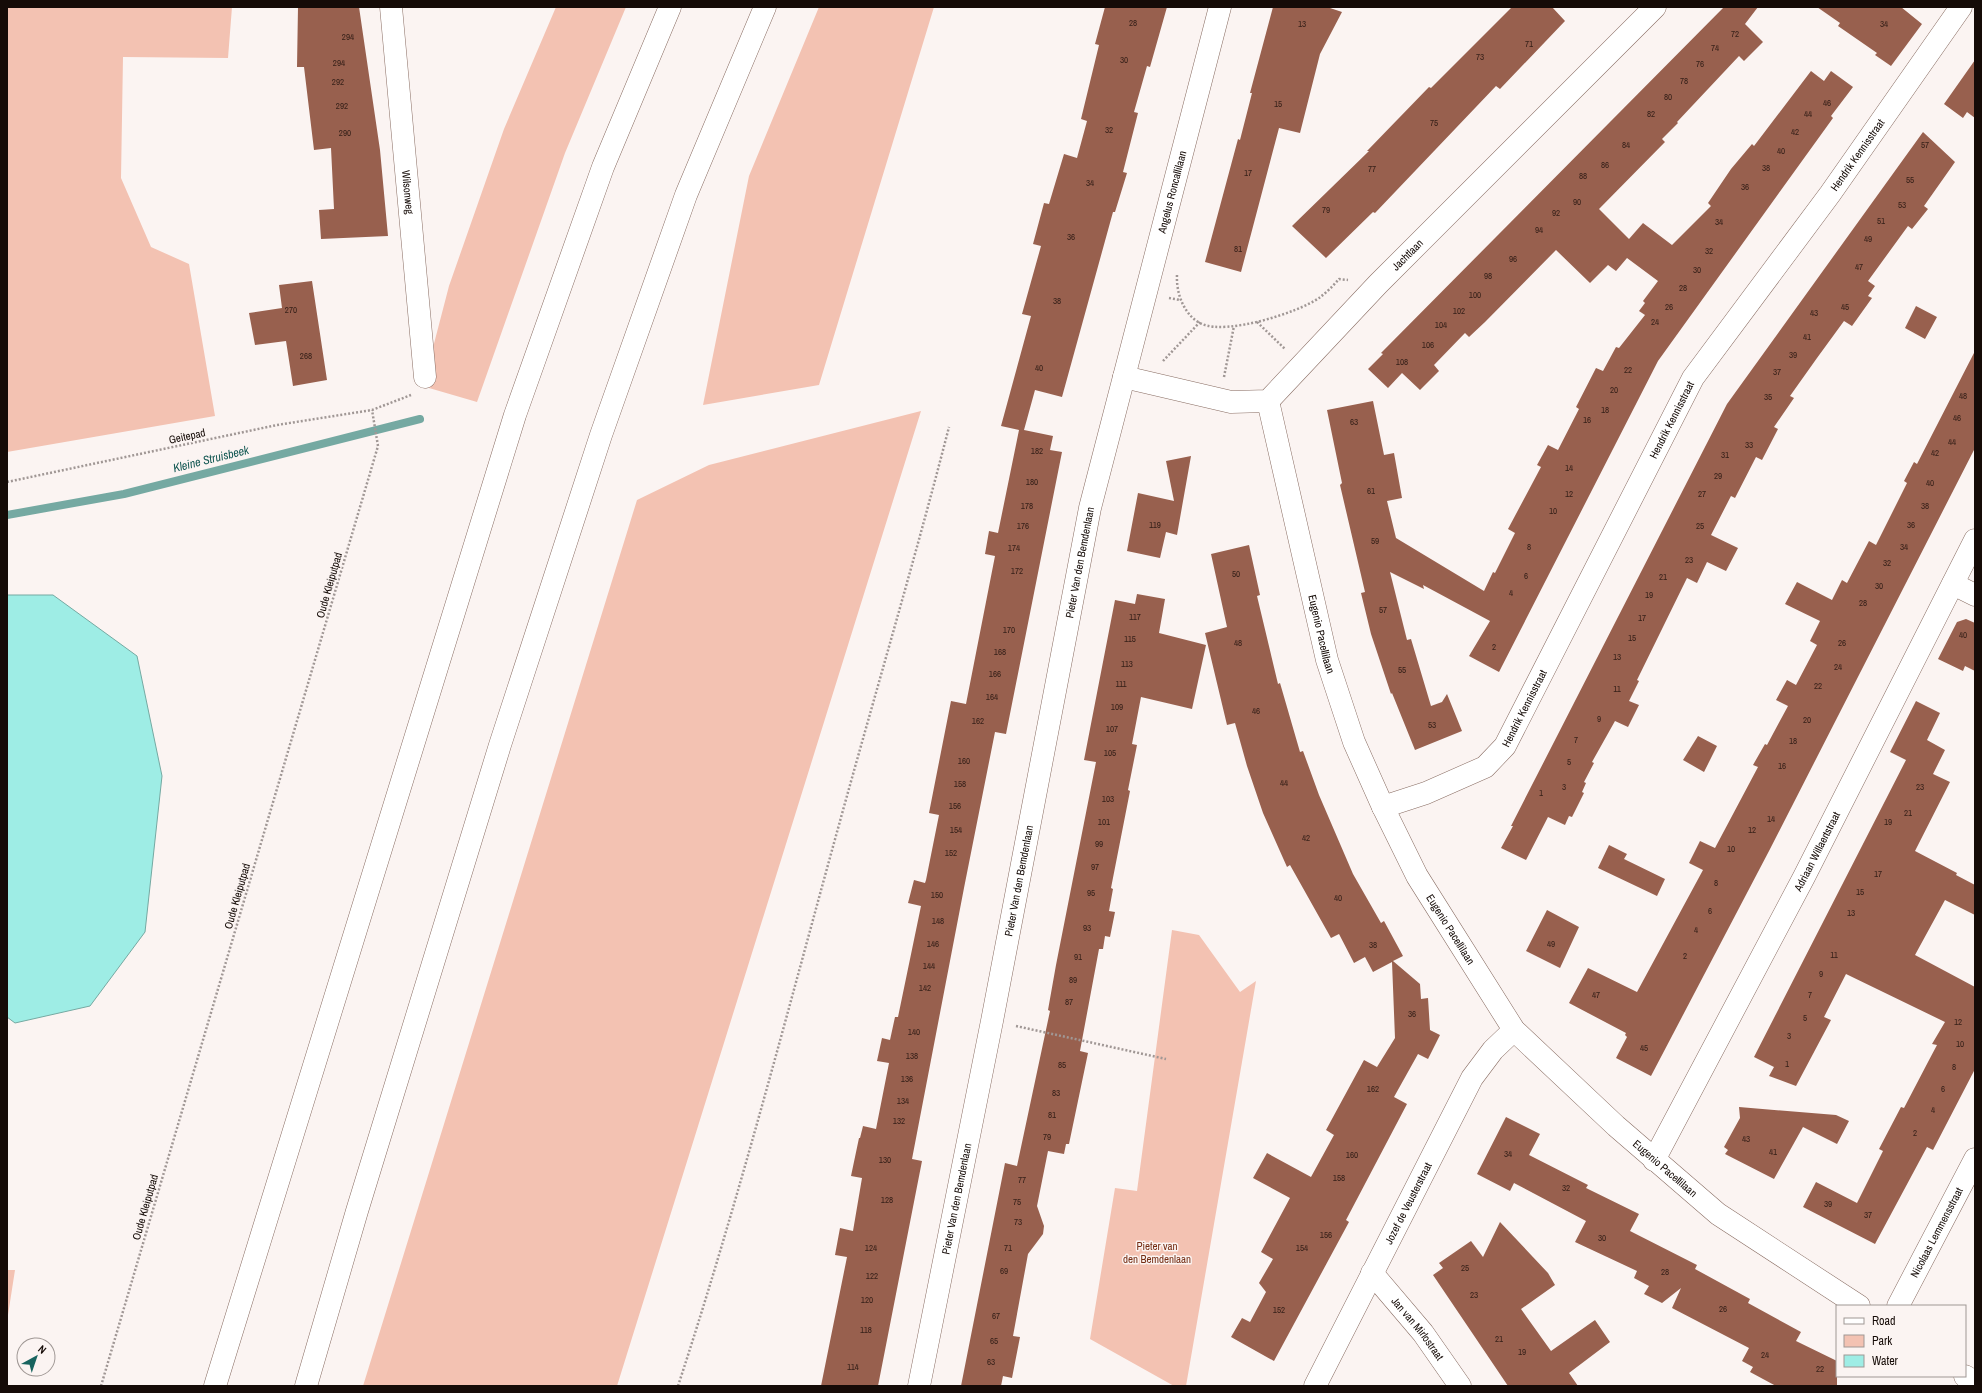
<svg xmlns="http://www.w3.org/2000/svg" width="1982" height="1393" font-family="'Archivo Narrow',sans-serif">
	<rect width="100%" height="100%" fill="#fbf4f2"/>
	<path fill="#f3c2b2" d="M7,7h225l-4,51 -105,-1 -2,121 30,69 38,17 26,152 -208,36z
		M556,7h70l-61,146 -88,249 -48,-14 1,-29 19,-73 55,-157z
		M819,7h115l-115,378 -116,20 46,-229z
		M921,411l-304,975h-254l274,-886 72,-35z
		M1172,930l27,5 41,57 16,-11 -70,405h-12l-84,-47 25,-151 22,3z
		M7,1270h8l-7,45 -1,46z"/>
	<path fill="#9eede5" stroke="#75a9a2" d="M7,595h46l84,61 25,120 -17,156 -55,74 -75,17 -8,-6z"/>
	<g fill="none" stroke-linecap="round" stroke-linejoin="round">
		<path stroke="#75a9a2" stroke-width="8" d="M7,515l117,-21 296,-75"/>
	</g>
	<path fill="#98604e" d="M298,7h61l21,143 8,86 -67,3 -2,-29 15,-1 -3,-61 -17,2 -10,-83h-7z
		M1105,7h62l-17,60 -3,-1 -13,46 4,1 -15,59 4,1 -12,39h-2l-51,185 -27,-7 -11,40 29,6 -3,14 12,2 -56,282 -11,-2 -31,156 -52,271 10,2 -44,225h-57l26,-129 -12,-2 5,-27 13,3 9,-53 -11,-2 8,-38h1l3,-12 13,3 13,-66 -12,-2 5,-23 8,2 5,-23h3l23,-111 -13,-3 6,-23 11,3 1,-3 13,-65 -10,-2 22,-112 15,3 29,-148 -10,-2 4,-23 9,2 21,-103 -18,-4 30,-110 -9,-2 19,-68 -8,-2 11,-41 5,1 15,-50 13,4 10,-37 -6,-2 18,-74 -4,-1z
		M1273,7h54l15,5 -22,42 -20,79 -21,-5 -38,144 -36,-10 33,-123 2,1 12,-47h-2z
		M1512,7h40l13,14 -65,68 -4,-3 -121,127 -2,-1 -47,46 -34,-32 77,-75h-2l62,-64 2,1z
		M1724,7h34l-13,17 18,18 -19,19 -5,-5 -62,66 1,1 -16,16 3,3 -66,67 30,30 14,-16 29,22 39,-39 -3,-3 23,-34 21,-25 2,2 57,-75 13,10 7,-10 22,16 -22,29 2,2 -175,243 -159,311 -30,-16 21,-35 -67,-36 1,4 -34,-17 17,68 4,-1 20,67 11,-4 5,-8 15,37 -47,19 -23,-57 -1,1 -20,-60 -10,-41 4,-1 -25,-107 2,-2 -15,-73 46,-9 11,54 10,-2 8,45 -15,3 9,37 88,53 9,-19 2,1 20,-40 -7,-4 33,-62 -4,-2 11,-20 10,5 21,-41 -3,-2 20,-39 7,3 13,-24 3,1 26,-33 -6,-4 6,-8 -2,-2 15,-20 -31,-23 -11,13 -8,-6 -18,18 -34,-33 -71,72 -16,15 -4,-4 -31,32 5,6 -19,19 -18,-17 -14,15 -20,-19 15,-15 -2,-1z
		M1817,7h84l21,17 -31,42 -16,-11 2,-2 -39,-27 2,-3z
		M1975,60v58l-8,-6 -4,6 -19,-14z
		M1923,132l32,30 -31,44 4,3 -16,20 -4,-3 -40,55 7,5 -7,10 4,2 -20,28 -8,-5 -27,37 -27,38 4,2 -20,29 4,2 -16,31 -6,-3 -21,41 -4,-2 -20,39 27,13 -12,23 -19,-9 -10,21 -10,-5 -50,102 2,1 -10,20 10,4 -11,22 -13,-6 -23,41 2,1 -10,19 2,1 -4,9 2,1 -12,24 -3,-1 -4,9 -17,-8 -22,43 -25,-12 12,-22h-2l216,-422z
		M312,281l15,99 -34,6 -7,-45 -31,4 -6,-32 33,-5 -3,-23z
		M1916,306l21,11 -12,22 -20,-11z
		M1975,351v97l-206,403 -118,225 -35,-18 11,-21 -2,-2 1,-2 -57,-30 19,-35 49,24 66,-122 -14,-7 11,-22 15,7 43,-81 -5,-2 12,-21 2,1 21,-39 -12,-6 11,-20 9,5 21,-40 -7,-4 10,-20 -35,-17 12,-22 35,18 10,-20 5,3 22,-42 7,4 31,-62 -3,-2 10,-19 3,2z
		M1191,456l-14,79 -11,-3 -6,26 -33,-7 11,-58 36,8 -8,-40z
		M1249,545l11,50 -3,1 21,88 2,-1 20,69 3,-1 16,44 34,79 28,49 3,-2 19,35 -10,5 27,23 1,15 7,-1 2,32 10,5 -12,24 -10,-5 -24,43 13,7 -61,116 3,2 -75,139 -43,-24 11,-19 8,4 16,-30 -7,-9 14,-24 -12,-7 29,-54 -37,-20 14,-25 44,24 23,-42 -8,-5 38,-70 13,7 18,-29 -3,-76 -19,10 -8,-15 -11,6 -15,-29 -8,4 -41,-73 -3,2 -24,-54 -16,-47 -12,-43 -8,2 -22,-92 22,-6 -16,-73z
		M1137,594l28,5 -6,34 47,12 -14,64 -51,-12 -9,47 5,1 -9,45 2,1 -19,97 2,1 -4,22 6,1 -5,25 -5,-1 -2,13h-4l-19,102 8,2 -19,91h-3l-2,10 -16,-3 -11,55 7,20 -1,8 -15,20 -15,82 7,1 -8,41 -9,-2 -2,10h-40l44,-223 12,3 33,-155 -2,-1 8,-45 40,-203 -12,-2 31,-160 20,4z
		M1966,619l9,4v48l-10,-5 -2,5 -25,-12 19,-37z
		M1916,701l24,12 -13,27 18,10 -12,24 17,8 -35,69 42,22 -1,2 19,10v30l-30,-15 -30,55 60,32v82l-42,81 -6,-3 -52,97 -72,-37 13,-25 41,21 26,-52 -4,-2 22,-42 3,1 24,-46 9,-17 -5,-1 13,-22 -99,-48 -22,43 7,3 -35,66 -27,-10 5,-9 -20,-10 152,-297 -16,-8z
		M1698,736l19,10 -13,26 -21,-12z
		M1609,845l18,9 -3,5 41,20 -8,17 -59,-28z
		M1547,910l32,17 -19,41 -34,-17z
		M1739,1107l97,8 13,6 -12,23 -34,-17 -29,52 -49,-25 3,-4 -4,-3 16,-29z
		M1506,1117l34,17 -11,21 59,30 -2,3 53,26 -9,17 67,34 -2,4 55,30 -2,4 53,29 -5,9 41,20v25h-61l-26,-14 3,-5 -11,-6 7,-13 -77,-40 9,-20 -19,15 -18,-9 5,-8 -15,-8 3,-7 -62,-29 11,-21 -72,-38 -4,8 -33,-17z
		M1500,1222l48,51 7,12 -34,24 30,42 44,-31 15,22 -41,31 9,13h-70l-75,-111 10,-7 -4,-5 32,-22 12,16z"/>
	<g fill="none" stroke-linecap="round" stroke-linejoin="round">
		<g stroke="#896d63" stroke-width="23">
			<g id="minor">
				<path id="s1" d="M391,7l34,370"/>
				<path id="s2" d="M1124,377l107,25 37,-1 110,-117 277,-277"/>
				<path id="s3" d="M1268,401l59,259 27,82 29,65 34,69 97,154 102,96 102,88 141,92"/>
				<path d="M1953,584l22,11"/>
				<path id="s4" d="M1383,807l43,-14 59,-26 20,-21 188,-368 137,-184 131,-187"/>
				<path id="s5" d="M1654,1160l150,-283 171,-337"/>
				<path id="s6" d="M1372,1273l51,60 37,53"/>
				<path id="s7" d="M1898,1306l77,-147"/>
				<path d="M1965,1376l10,6"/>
				<path id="s8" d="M919,1386l73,-365 98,-513 130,-501"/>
				<path id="s9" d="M1315,1386l157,-308 21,-28 21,-20"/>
			</g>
		</g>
		<g stroke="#896d63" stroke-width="23">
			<path id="highway" d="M215,1386l300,-971 88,-248 67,-160
				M306,1386l51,-175 143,-466 101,-310 85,-240 79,-188"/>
		</g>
		<path stroke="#a09795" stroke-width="2.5" stroke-dasharray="2 2" stroke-linecap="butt" d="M1177,275c-1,18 7,41 25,49 25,11 95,-11 117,-26 7,-5 14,-12 20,-19l9,1
			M1169,298l11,2
			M1257,322l28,27
			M1163,361l37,-39
			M1224,377l10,-51
			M7,482l270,-57 95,-15 39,-15
			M1016,1026l150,33
			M101,1386l277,-940 -6,-36
			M678,1386c60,-183 108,-369 159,-554 37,-135 77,-269 112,-405"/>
		<use href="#minor" stroke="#fff" stroke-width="22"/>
		<use href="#highway" stroke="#fff" stroke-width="22"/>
	</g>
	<g text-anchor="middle" stroke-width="3" stroke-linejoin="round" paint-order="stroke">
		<g font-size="9" fill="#362019">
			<text x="1133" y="26">28</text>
			<text x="1302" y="27">13</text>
			<text x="1884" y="27">34</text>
			<text x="1735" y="37">72</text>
			<text x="348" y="40">294</text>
			<text x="1529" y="47">71</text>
			<text x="1715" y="51">74</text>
			<text x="1480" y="60">73</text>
			<text x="1124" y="63">30</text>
			<text x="339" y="66">294</text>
			<text x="1700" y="67">76</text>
			<text x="1684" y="84">78</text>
			<text x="338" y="85">292</text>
			<text x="1668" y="100">80</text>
			<text x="1827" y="106">46</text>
			<text x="1278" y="107">15</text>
			<text x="342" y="109">292</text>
			<text x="1651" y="117">82</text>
			<text x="1808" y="117">44</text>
			<text x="1434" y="126">75</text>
			<text x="1109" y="133">32</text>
			<text x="1795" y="135">42</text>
			<text x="345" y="136">290</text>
			<text x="1626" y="148">84</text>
			<text x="1925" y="148">57</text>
			<text x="1781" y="154">40</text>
			<text x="1605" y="168">86</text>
			<text x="1766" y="171">38</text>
			<text x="1372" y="172">77</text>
			<text x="1248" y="176">17</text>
			<text x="1583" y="179">88</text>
			<text x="1910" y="183">55</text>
			<text x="1090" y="186">34</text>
			<text x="1745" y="190">36</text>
			<text x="1577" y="205">90</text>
			<text x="1902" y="208">53</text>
			<text x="1326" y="213">79</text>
			<text x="1556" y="216">92</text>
			<text x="1881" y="224">51</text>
			<text x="1719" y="225">34</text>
			<text x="1539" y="233">94</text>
			<text x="1071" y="240">36</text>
			<text x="1868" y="242">49</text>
			<text x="1238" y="252">81</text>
			<text x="1709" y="254">32</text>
			<text x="1513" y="262">96</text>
			<text x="1859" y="270">47</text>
			<text x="1697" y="273">30</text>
			<text x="1488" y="279">98</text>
			<text x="1683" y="291">28</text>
			<text x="1475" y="298">100</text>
			<text x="1057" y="304">38</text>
			<text x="1669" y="310">26</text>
			<text x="1845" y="310">45</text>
			<text x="291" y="313">270</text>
			<text x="1459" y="314">102</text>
			<text x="1814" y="316">43</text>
			<text x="1655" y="325">24</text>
			<text x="1441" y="328">104</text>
			<text x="1807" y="340">41</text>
			<text x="1428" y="348">106</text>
			<text x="1793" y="358">39</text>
			<text x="306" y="359">268</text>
			<text x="1402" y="365">108</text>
			<text x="1039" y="371">40</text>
			<text x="1628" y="373">22</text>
			<text x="1777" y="375">37</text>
			<text x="1614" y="393">20</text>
			<text x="1963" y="399">48</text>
			<text x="1768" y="400">35</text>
			<text x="1605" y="413">18</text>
			<text x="1957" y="421">46</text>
			<text x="1587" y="423">16</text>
			<text x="1354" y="425">63</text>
			<text x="1952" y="445">44</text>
			<text x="1749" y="448">33</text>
			<text x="1037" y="454">182</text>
			<text x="1935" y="456">42</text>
			<text x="1725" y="458">31</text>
			<text x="1569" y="471">14</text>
			<text x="1718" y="479">29</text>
			<text x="1032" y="485">180</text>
			<text x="1930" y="486">40</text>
			<text x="1371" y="494">61</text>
			<text x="1569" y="497">12</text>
			<text x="1702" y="497">27</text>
			<text x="1027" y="509">178</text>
			<text x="1925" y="509">38</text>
			<text x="1553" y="514">10</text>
			<text x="1155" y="528">119</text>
			<text x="1911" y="528">36</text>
			<text x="1023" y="529">176</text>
			<text x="1700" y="529">25</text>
			<text x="1375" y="544">59</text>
			<text x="1529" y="550">8</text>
			<text x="1904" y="550">34</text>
			<text x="1014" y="551">174</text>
			<text x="1689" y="563">23</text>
			<text x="1887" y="566">32</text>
			<text x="1017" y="574">172</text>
			<text x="1236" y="577">50</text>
			<text x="1526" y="579">6</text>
			<text x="1663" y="580">21</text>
			<text x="1879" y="589">30</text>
			<text x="1511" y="596">4</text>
			<text x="1649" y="598">19</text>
			<text x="1863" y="606">28</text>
			<text x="1383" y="613">57</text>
			<text x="1135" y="620">117</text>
			<text x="1642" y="621">17</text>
			<text x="1009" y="633">170</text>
			<text x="1963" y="638">40</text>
			<text x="1632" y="641">15</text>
			<text x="1130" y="642">115</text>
			<text x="1238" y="646">48</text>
			<text x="1842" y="646">26</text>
			<text x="1494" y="650">2</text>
			<text x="1000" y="655">168</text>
			<text x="1617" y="660">13</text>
			<text x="1127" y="667">113</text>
			<text x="1838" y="670">24</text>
			<text x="1402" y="673">55</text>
			<text x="995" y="677">166</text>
			<text x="1121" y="687">111</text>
			<text x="1818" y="689">22</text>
			<text x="1617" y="692">11</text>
			<text x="992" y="700">164</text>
			<text x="1117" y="710">109</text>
			<text x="1256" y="714">46</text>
			<text x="1599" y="722">9</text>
			<text x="1807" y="723">20</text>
			<text x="978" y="724">162</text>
			<text x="1432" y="728">53</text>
			<text x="1112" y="732">107</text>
			<text x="1576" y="743">7</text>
			<text x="1793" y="744">18</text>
			<text x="1110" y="756">105</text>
			<text x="964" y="764">160</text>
			<text x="1569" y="765">5</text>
			<text x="1782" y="769">16</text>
			<text x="1284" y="786">44</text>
			<text x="960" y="787">158</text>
			<text x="1564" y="790">3</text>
			<text x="1920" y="790">23</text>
			<text x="1541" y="796">1</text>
			<text x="1108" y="802">103</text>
			<text x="955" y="809">156</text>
			<text x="1908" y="816">21</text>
			<text x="1771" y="822">14</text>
			<text x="1104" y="825">101</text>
			<text x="1888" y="825">19</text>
			<text x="956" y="833">154</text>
			<text x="1752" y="833">12</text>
			<text x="1306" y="841">42</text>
			<text x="1099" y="847">99</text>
			<text x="1731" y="852">10</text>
			<text x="951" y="856">152</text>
			<text x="1095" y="870">97</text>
			<text x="1878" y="877">17</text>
			<text x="1716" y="886">8</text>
			<text x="1860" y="895">15</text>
			<text x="1091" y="896">95</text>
			<text x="937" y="898">150</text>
			<text x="1338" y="901">40</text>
			<text x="1710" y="914">6</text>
			<text x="1851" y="916">13</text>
			<text x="938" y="924">148</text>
			<text x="1087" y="931">93</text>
			<text x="1696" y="933">4</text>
			<text x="933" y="947">146</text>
			<text x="1551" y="947">49</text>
			<text x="1373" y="948">38</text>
			<text x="1834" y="958">11</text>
			<text x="1685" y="959">2</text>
			<text x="1078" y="960">91</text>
			<text x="929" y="969">144</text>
			<text x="1821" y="977">9</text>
			<text x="1073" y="983">89</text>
			<text x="925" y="991">142</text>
			<text x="1596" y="998">47</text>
			<text x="1810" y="998">7</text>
			<text x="1069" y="1005">87</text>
			<text x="1412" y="1017">36</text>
			<text x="1805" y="1021">5</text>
			<text x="1958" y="1025">12</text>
			<text x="914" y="1035">140</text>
			<text x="1789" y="1039">3</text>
			<text x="1960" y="1047">10</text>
			<text x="1644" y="1051">45</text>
			<text x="912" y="1059">138</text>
			<text x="1787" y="1067">1</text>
			<text x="1062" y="1068">85</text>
			<text x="1954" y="1070">8</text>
			<text x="907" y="1082">136</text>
			<text x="1373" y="1092">162</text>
			<text x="1943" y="1092">6</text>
			<text x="1056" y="1096">83</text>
			<text x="903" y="1104">134</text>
			<text x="1933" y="1113">4</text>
			<text x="1052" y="1118">81</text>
			<text x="899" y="1124">132</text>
			<text x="1915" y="1136">2</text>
			<text x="1047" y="1140">79</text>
			<text x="1746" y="1142">43</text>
			<text x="1773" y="1155">41</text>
			<text x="1508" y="1157">34</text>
			<text x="1352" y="1158">160</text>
			<text x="885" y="1163">130</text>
			<text x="1339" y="1181">158</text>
			<text x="1022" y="1183">77</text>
			<text x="1566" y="1191">32</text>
			<text x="887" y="1203">128</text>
			<text x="1017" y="1205">75</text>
			<text x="1828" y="1207">39</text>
			<text x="1868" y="1218">37</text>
			<text x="1018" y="1225">73</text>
			<text x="1326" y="1238">156</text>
			<text x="1602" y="1241">30</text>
			<text x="871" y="1251">124</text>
			<text x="1008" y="1251">71</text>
			<text x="1302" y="1251">154</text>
			<text x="1465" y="1271">25</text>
			<text x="1004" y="1274">69</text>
			<text x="1665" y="1275">28</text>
			<text x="872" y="1279">122</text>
			<text x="1474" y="1298">23</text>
			<text x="867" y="1303">120</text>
			<text x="1723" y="1312">26</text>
			<text x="1279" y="1313">152</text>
			<text x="996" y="1319">67</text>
			<text x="866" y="1333">118</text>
			<text x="1499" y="1342">21</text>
			<text x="994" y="1344">65</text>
			<text x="1522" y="1355">19</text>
			<text x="1765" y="1358">24</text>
			<text x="991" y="1365">63</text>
			<text x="853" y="1370">114</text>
			<text x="1820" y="1372">22</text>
		</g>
		<g font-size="11" fill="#150b07" stroke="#fbf4f2">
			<text dy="4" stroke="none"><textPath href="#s4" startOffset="829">Hendrik Kennisstraat</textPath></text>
			<text dy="4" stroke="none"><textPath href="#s1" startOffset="186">Wilsonweg</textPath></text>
			<text dy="4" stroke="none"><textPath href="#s8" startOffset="1221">Angelus Roncallilaan</textPath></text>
			<text dy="4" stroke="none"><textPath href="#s2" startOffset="349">Jachtlaan</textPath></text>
			<text dy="4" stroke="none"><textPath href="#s4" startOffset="505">Hendrik Kennisstraat</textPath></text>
			<text transform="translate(187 436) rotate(-12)" y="4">Geitepad</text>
			<text dy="4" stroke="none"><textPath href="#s8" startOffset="839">Pieter Van den Bemdenlaan</textPath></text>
			<text transform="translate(329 585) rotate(-74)" y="4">Oude Kleiputpad</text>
			<text dy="4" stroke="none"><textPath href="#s3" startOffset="239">Eugenio Pacellilaan</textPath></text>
			<text dy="4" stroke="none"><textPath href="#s4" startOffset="181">Hendrik Kennisstraat</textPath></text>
			<text dy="4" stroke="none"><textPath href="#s5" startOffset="349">Adriaan Willaertstraat</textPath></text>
			<text dy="4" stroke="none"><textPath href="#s8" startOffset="515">Pieter Van den Bemdenlaan</textPath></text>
			<text transform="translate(237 896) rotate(-74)" y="4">Oude Kleiputpad</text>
			<text dy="4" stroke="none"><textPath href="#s3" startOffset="563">Eugenio Pacellilaan</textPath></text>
			<text dy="4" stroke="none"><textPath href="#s3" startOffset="887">Eugenio Pacellilaan</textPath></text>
			<text dy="4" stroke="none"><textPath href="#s8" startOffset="191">Pieter Van den Bemdenlaan</textPath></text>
			<text dy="4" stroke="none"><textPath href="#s9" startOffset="205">Jozef de Veusterstraat</textPath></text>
			<text transform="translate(145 1207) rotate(-74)" y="4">Oude Kleiputpad</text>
			<text dy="4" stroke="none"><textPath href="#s7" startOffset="83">Nicolaas Lemmensstraat</textPath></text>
			<text dy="4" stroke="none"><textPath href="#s6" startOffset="72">Jan van Mirlostraat</textPath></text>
		</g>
		<g font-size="11" fill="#742c12" stroke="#fbf4f2">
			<text x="1157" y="1250">Pieter van<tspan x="1157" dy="13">den Bemdenlaan</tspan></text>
		</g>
		<g font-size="12" font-style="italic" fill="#115651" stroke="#fbf4f2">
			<text transform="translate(211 459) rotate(-14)" y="4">Kleine Struisbeek</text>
		</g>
	</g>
	<rect width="1982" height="1393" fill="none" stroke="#150b07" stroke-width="16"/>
	<rect x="1836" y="1305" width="130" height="72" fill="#fbf4f2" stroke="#9f9794"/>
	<rect x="1844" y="1318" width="20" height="6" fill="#ffffff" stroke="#9f9794"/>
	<text x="1872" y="1325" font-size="12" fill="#150b07">Road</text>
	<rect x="1844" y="1335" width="20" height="12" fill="#f3c2b2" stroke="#9f9794"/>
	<text x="1872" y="1345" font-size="12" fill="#150b07">Park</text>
	<rect x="1844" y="1355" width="20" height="12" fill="#9eede5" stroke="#9f9794"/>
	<text x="1872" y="1365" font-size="12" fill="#150b07">Water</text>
	<g transform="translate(36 1357) rotate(40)"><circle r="19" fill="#fbf4f2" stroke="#9f9794"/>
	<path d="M0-3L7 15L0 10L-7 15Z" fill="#18645f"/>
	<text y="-6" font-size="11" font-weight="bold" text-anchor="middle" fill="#150b07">N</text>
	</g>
</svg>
